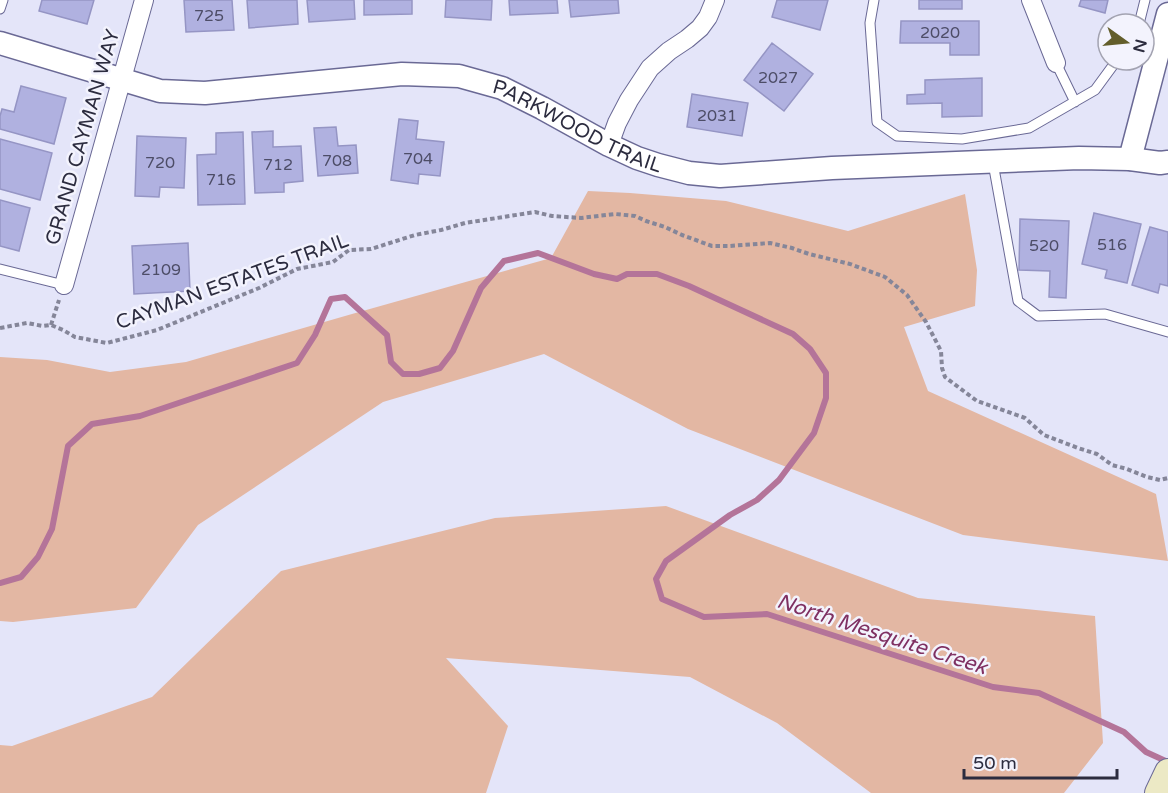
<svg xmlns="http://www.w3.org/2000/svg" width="1168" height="793" font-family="'Varela Round',sans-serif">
	<rect width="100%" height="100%" fill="#e4e5f9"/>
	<path fill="#e3b7a3" d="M588,191l42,2 96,8 122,30 117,-37 12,76 -2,36 -71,21 24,64 228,103 12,67 -205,-26 -275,-106 -144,-75 -161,48 -185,123 -62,83 -123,14 -13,-1v-264l47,3 63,12 76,-10 166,-48 199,-56z
		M666,506l252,92 177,18 8,127 -39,50h-193l-94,-70 -87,-46 -244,-19 62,68 -22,67h-486v-48l12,1 140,-49 129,-126 214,-53z"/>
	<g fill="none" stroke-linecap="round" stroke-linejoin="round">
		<path stroke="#b47499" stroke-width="6" d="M0,583l21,-6 17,-20 14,-28 16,-83 24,-22 48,-8 157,-53 18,-28 16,-36 14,-2 42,38 4,27 12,12h16l21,-6 13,-17 28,-63 23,-27 34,-8 56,21 23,5 10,-5h30l32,12 104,48 17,15 16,24v25l-12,35 -35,47 -22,20 -27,15 -64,46 -10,18 6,20 42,18 63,-3 226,73 46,6 85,39 22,20 22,10"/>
	</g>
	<path fill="#b0b1e0" stroke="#9595c4" stroke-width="1.5" d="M42,0h52l-7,24 -48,-13z
		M184,0h48l2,30 -48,2z
		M247,0h50l1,24 -49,4z
		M307,0h47l1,19 -46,3z
		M364,0h48v14l-48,1z
		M446,0h46l-1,20 -46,-3z
		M509,0h48l1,13 -48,2z
		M569,0h49l1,13 -48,4z
		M777,0h51l-8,30 -48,-13z
		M919,0h43v9h-43z
		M1081,0h27l-3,13 -26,-7z
		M901,21h78v34h-29v-12h-50z
		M772,43l41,31 -29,37 -40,-31z
		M982,78v38l-40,1v-14l-35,1v-9l18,-1v-14z
		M21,86l45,12 -12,46 -54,-15v-13l2,-7 12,3z
		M692,94l56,9 -6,33 -55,-9z
		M399,119l19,2 -2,18 28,3 -4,34 -21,-2 -1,10 -27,-4z
		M336,127l2,19 18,-1 2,28 -40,3 -4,-48z
		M273,131v16l28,-1 2,35 -19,2v9l-29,1 -3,-61z
		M243,132l2,72 -47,1 -1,-50 19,-1v-21z
		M137,136l49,2 -2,50 -24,-1 -1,10 -24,-1z
		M0,139l52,14 -12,47 -40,-11z
		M0,200l30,8 -11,43 -19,-5z
		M1094,213l47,11 -14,59 -22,-5 2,-8 -25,-6z
		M1020,219l49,2 -3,77 -17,-1 1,-26 -31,-1z
		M1150,227l18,5v54l-8,-2 -2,9 -26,-8z
		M188,243l2,48 -56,3 -2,-48z"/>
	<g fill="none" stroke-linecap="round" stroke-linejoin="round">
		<g stroke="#6a6995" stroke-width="11">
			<path id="service" d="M874,0l-4,23 7,99 20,14 65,3 67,-11 66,-38 22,-30
				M0,9l3,-9
				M1139,24l6,-24
				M1056,63l19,39
				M993,163l25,138 20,15 67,-2 63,18
				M0,269l64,16"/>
		</g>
		<g stroke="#6a6995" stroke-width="20">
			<path id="minor" d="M1031,0l25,63
				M609,145l8,-22 12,-23 21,-32 19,-17 18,-12 13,-11 8,-11 7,-17
				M64,285l80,-285"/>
		</g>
		<g stroke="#6a6995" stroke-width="25">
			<g id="tertiary">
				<path id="s1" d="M0,43l160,48 45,2 197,-19 57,2 43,12 40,20 67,37 28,13 21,7 31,8 31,3 112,-8 247,-10 51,1 30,4 8,-1"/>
				<path d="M1130,159l38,-145"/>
			</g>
		</g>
		<g stroke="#6a6995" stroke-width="28">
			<path id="secondary" d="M1158,793l10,-21"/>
		</g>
		<path stroke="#858699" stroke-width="4" stroke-dasharray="4.5 3" stroke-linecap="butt" d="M51,325l8,-25
			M0,328l27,-5 16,3 8,-1 12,5 12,7 32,6 50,-13 102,-42 38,-19 36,-7 16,-12 22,-1 44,-14 26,-5 24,-7 70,-11 17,4 29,2 34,-4 20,2 11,5 19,6 17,8 30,11h17l41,-3 22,5 17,6 41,10 35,13 22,18 19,27 15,29 1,17 3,9 32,24 48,17 19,17 34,13 19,6 15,11 15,4 20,8 13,3 8,-2"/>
		<use href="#service" stroke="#fff" stroke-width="9"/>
		<use href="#minor" stroke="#fff" stroke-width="18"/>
		<use href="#tertiary" stroke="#fff" stroke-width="22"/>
		<use href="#secondary" stroke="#ece9c5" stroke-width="26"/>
	</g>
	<g text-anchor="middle" stroke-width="5" stroke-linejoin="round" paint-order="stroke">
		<g font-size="16" fill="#4d4d67">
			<text x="209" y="21">725</text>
			<text x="940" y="38">2020</text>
			<text x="778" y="83">2027</text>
			<text x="717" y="121">2031</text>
			<text x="418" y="164">704</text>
			<text x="337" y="166">708</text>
			<text x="160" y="168">720</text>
			<text x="278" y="170">712</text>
			<text x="221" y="185">716</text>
			<text x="1112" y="250">516</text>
			<text x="1044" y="251">520</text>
			<text x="161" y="275">2109</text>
		</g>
		<g font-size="20" fill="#2c2c3f" stroke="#f3f3fd">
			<text dy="7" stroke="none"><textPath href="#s1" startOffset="596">PARKWOOD TRAIL</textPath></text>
			<text transform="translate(82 137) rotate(-74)" y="7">GRAND CAYMAN WAY</text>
			<text transform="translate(232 281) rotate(-20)" y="7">CAYMAN ESTATES TRAIL</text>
		</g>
		<g font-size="21" font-style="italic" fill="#7f3062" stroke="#f3f3fd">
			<text transform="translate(882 634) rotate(18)" y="7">North Mesquite Creek</text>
		</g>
	</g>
	<g transform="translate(1126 42) rotate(105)"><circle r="28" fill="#f3f3fd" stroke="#a3a3b1" stroke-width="1.5"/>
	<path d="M0-4.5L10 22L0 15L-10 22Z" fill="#635e2b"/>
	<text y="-9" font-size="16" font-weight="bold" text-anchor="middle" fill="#2c2c3f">N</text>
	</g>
	<path d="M964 769v9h153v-9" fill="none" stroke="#2c2c3f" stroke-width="3"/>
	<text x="973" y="769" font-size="18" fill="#2c2c3f" stroke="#f3f3fd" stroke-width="4.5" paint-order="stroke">50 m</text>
</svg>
